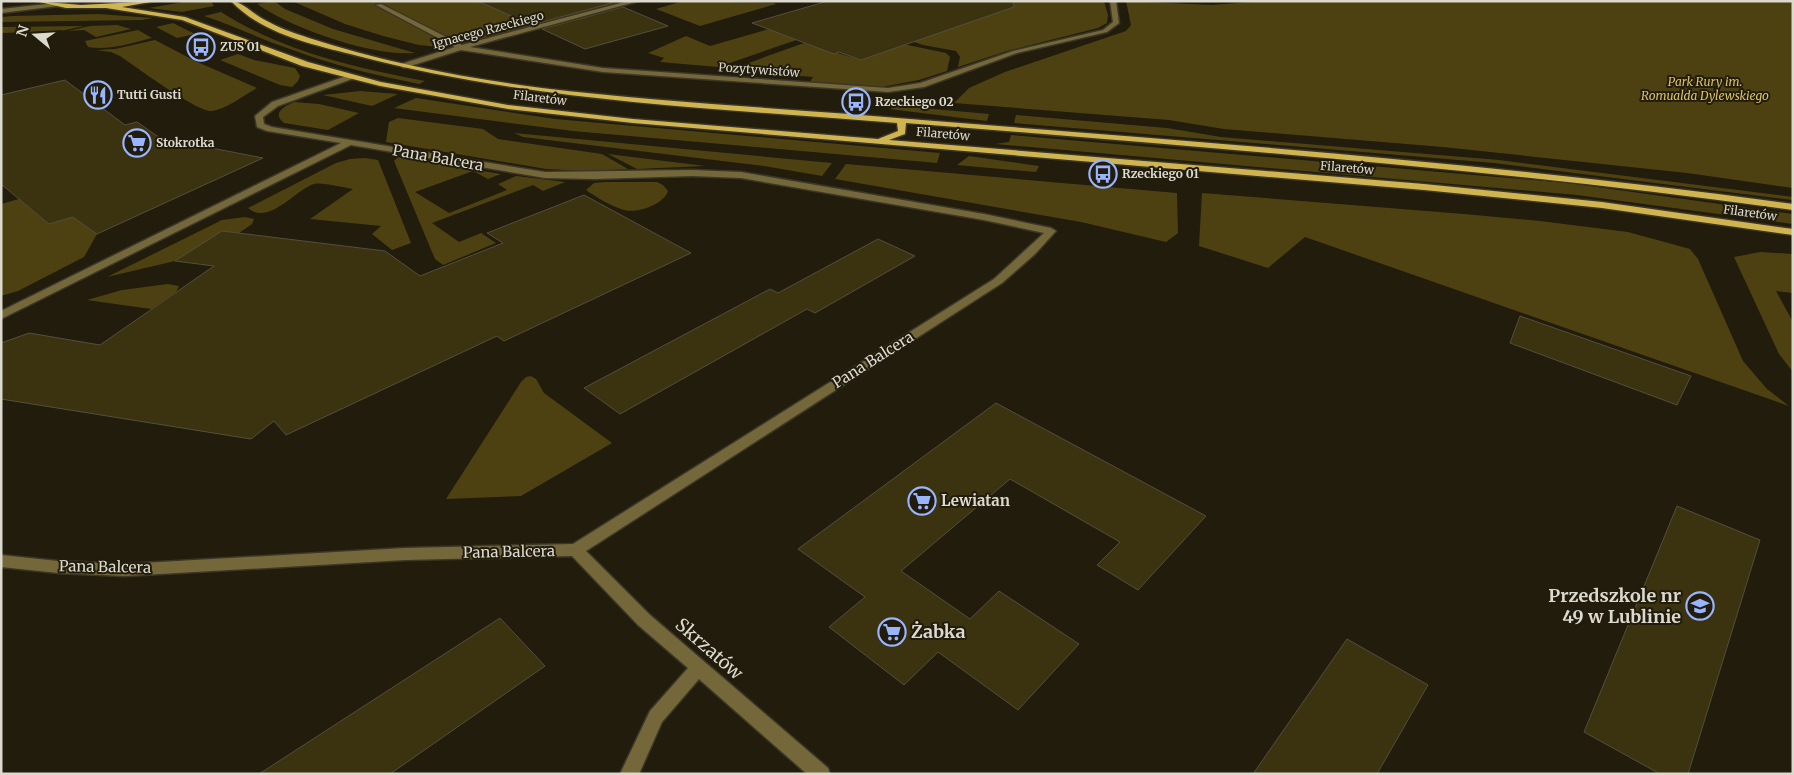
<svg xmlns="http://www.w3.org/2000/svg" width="1794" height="775" font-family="Merriweather,serif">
	<rect width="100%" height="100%" fill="#211c0c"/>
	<path fill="#4e4111" d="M189,1h22l3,5 -32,6 -33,-4z
		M274,1l11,8 48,20 82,24c-42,4 -124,-25 -158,-49z
		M292,1h331l-144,39 -41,7 -19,-2 -36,-9 -38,-12z
		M683,1l91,2 2,1 -76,22 -44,-17z
		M957,1h147l4,14 -1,8 -9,5 -91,23 -49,16 2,-10 -4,-6 -33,-6 -29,-10z
		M1126,1l86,4 52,-4h529v187l-106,-15 -244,-26 -219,-18 -55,-9 -215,-17 15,-15 36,-16 121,-41 5,-6z
		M221,12c61,39 135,56 204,69l-6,3c-44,-9 -87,-19 -129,-35 -30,-10 -57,-24 -86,-33z
		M98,14l55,4 -11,2 -141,2v-5l12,-1z
		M173,23l22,11 -18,4 -21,-11z
		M117,25l14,4 -35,8 -12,-7 -16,1 22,-5z
		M783,25l28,10 -93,32 -58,-5 4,-4 -16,-5 38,-17 24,10z
		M84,26l-23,5 -60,2v-6z
		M138,30l14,8c-20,5 -44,13 -64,9l-3,-6z
		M155,40l40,21 62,27c-14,8 -30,21 -45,23 -14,2 -77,-45 -92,-55l-9,-4 -15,-2 19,-1z
		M804,43l57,17 42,-16 43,9 4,4 -3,14 -28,9 -38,7 -72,-3 4,-7 -84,-7z
		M238,54l16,6 41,8 5,8 -2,5 -6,6 -12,-2 -60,-25z
		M360,91l38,3 -26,12 -49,-11z
		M416,98l139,21 385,34 -3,10 -364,-32 -179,-23z
		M294,102l25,2 40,9 -31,17 -44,-7c-13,-10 1,-17 10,-21z
		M900,106l89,8 -2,7 -98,-12z
		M1016,115l151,13 54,9 278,23 294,37v3l-299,-37 -480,-40z
		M398,118l85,11 15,10 104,15 26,15 -39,2 -43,-2 -160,-27 3,-20z
		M514,133l318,30 -10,13 -58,-10 -241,-29z
		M1011,135l556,48 226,31v10l-216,-29 -582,-51 14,-2z
		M608,154l97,12 -68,3z
		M969,156l70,10 -3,6 -79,-7z
		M398,157l103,17 -13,5 -15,-8 -58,21 34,21 58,-23 -9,-6 18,-8 49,6 -22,9 -10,-6 -101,38 27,19 22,-9 15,10 -53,22 -8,-6 -41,-98z
		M365,158l13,2 33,83 -19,7 -20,-16 9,-8 -71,-7 43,-30c-8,-1 -31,-7 -39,-5 -19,6 -45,42 -66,24l88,-45 14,-4z
		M846,164l331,29 1,40 -12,9 -85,-20 -246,-43z
		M606,182h51l6,3 5,6c-4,14 -34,24 -47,18 -12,-4 -25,-12 -35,-19l8,-7z
		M1202,193l262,21 76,7 88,11 62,17 8,10 45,102 24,28 22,17 -484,-169 -37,31 -69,-22z
		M19,199l30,25 24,-7 24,17 -13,23 -66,34 -17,5v-92z
		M245,217l9,2 -2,5 -13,9 -17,-1 -47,29 -68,16 115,-57z
		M1760,252l33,2v39l-17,-2 17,31v50l-14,-18 -45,-97z
		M168,284l11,2 -3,6 -25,17 -64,-9 35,-10z
		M531,376l5,3 8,14 68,50 -91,53 -75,3 75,-117 5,-5z"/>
	<path fill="#3b3210" stroke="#544f3d" d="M478,1h130l4,2 -81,22z
		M828,1h185l1,6 -153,53 -22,-8 -5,2 -82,-31z
		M623,7l45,19 -83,23 -43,-20z
		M65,80l60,45 12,-3 23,16 103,20 -166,76 -24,-17 -24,7 -48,-40v-89z
		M584,195l107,58 -187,88 -7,-5 -211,99 -12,-14 -23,18 -250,-40v-56l28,-10 71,12 114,-79 -39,-5 47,-30 163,20 35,25 83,-33 -16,-10z
		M878,239l37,17 -100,57 -8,-4 -187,105 -36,-26 186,-99 8,4z
		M1520,316l171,60 -14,29 -167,-62z
		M996,403l210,113 -68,74 -41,-25 23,-23 -110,-63 -109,92 69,48 29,-28 80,53 -61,66 -80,-58 -34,33 -75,-58 36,-30 -67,-48z
		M1677,506l83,34 -72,234h-28l-76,-42z
		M500,618l45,48 -155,108h-131z
		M1347,639l81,46 -51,89h-124z"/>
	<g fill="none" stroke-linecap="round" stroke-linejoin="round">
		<g stroke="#3b3627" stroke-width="3">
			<path id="minor" d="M628,1h11l-169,46 133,21 285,20 32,-5 93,-32 90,-21 10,-8 -3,-21h6l3,22 -12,9 -90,21 -93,34 -36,5 -285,-20 -142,-22 -57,18 -4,-2 1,-2 54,-17 -79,-42 5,-1 81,41z
				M56,3l2,1v2l-57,7v-4z
				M349,75h3v4l-74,27 -15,11 1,7 8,3 273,45 147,-2 49,2 243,42 67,14 5,3 -21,23 -33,29 -416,268 64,64 178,153 2,6h-23l-108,-95 -37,43 -23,52h-19l30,-63 38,-43 -50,-43 -66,-69 -167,4 -280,16 -67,-3 -57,-6v-12l57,6 67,3 280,-16 168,-4 421,-265 50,-46 -60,-13 -243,-42 -49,-2 -98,3 -49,-1 -194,-33 -350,174v-8l340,-168 -74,-12 -10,-4 -2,-11 17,-14z"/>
		</g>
		<g stroke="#3b3627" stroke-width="3">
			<path id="major" d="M35,1l46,4 75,-4 -34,6 63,10 123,45 73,20 127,23 125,14 245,20 20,-8 -1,-8c-181,-15 -363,-21 -539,-67 -43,-11 -95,-21 -127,-55 12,1 22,13 34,19 14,8 29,13 44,18 75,24 154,40 233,50 126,15 254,21 380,32 291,23 582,44 871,84v6c-295,-41 -591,-63 -887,-87l-1,11 -16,6 535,44 178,18 191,27v6l-191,-27 -178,-18 -791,-67 -125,-14 -128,-23 -78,-20 -120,-46 -76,-12h-40z"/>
		</g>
		<use href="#minor" fill="#74683a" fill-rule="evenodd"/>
		<use href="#major" fill="#d0b44f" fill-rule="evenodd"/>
	</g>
	<defs>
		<g id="bus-ring" transform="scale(1.4375)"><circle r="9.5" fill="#211c0c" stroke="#99b5fd" stroke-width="1.5"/><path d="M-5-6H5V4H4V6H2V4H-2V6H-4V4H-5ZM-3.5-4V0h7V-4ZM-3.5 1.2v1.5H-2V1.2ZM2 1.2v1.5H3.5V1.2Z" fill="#99b5fd"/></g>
		<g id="restaurant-ring" transform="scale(1.4375)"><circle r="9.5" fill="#211c0c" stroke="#99b5fd" stroke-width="1.5"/><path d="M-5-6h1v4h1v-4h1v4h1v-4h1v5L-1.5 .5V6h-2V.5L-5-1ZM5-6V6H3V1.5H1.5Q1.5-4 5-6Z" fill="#99b5fd"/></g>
		<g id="supermarket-ring" transform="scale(1.4375)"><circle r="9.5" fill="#211c0c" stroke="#99b5fd" stroke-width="1.5"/><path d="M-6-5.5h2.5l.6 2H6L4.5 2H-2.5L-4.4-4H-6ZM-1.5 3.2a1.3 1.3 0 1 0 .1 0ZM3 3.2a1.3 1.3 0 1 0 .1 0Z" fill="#99b5fd"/></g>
		<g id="school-ring" transform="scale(1.4375)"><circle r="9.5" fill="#211c0c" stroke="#99b5fd" stroke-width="1.5"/><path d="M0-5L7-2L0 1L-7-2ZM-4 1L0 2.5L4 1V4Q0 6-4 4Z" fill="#99b5fd"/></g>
	</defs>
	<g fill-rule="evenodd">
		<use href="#bus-ring" x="201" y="47"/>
		<use href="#restaurant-ring" x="98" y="95"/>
		<use href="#bus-ring" x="856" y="102"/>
		<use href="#supermarket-ring" x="137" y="143"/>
		<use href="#bus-ring" x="1103" y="174"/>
		<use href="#supermarket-ring" x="922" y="501"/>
		<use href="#school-ring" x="1700" y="606"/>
		<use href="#supermarket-ring" x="892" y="632"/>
	</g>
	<g text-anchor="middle" stroke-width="4" stroke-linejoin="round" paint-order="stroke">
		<g font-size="12" fill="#dcd9cf" stroke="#211c0c">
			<text transform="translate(488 30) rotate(-15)" y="4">Ignacego Rzeckiego</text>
			<text transform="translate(759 70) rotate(4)" y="4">Pozytywistów</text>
			<text transform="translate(540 98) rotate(7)" y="4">Filaretów</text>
			<text transform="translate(943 134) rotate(5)" y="4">Filaretów</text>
			<text transform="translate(1347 168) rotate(5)" y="4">Filaretów</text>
			<text transform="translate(1750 213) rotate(8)" y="4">Filaretów</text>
		</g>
		<g font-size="12" font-weight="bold" fill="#dcd9cf" stroke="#211c0c" text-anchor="start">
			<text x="220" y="51">ZUS 01</text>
			<text x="117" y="99">Tutti Gusti</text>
			<text x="875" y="106">Rzeckiego 02</text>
			<text x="156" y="147">Stokrotka</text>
			<text x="1122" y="178">Rzeckiego 01</text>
		</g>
		<g font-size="12" font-style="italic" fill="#dbc166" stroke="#211c0c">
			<text x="1705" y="86">Park Rury im.<tspan x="1705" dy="14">Romualda Dylewskiego</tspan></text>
		</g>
		<g font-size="15" fill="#dcd9cf" stroke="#211c0c">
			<text transform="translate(438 158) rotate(10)" y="5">Pana Balcera</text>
			<text transform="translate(873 360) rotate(-32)" y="5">Pana Balcera</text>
			<text transform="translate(509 552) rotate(-1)" y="5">Pana Balcera</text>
			<text transform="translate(105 567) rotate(1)" y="5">Pana Balcera</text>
		</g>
		<g font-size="15" font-weight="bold" fill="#dcd9cf" stroke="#211c0c" text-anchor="start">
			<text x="941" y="506">Lewiatan</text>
		</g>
		<g font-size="18" font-weight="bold" fill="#dcd9cf" stroke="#211c0c" text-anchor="end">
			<text x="1681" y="602">Przedszkole nr<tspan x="1681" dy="21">49 w Lublinie</tspan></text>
			<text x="911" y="638" text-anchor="start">Żabka</text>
		</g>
		<g font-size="18" fill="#dcd9cf" stroke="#211c0c">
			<text transform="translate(709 649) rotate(41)" y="6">Skrzatów</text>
		</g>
	</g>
	<rect width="1794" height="775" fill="none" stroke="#dcd9cf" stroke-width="5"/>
	<g transform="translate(35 35) rotate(288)" stroke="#211c0c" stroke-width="4" paint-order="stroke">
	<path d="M0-4L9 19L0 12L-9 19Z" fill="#dcd9cf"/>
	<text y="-8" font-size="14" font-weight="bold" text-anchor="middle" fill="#dcd9cf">N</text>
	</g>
</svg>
